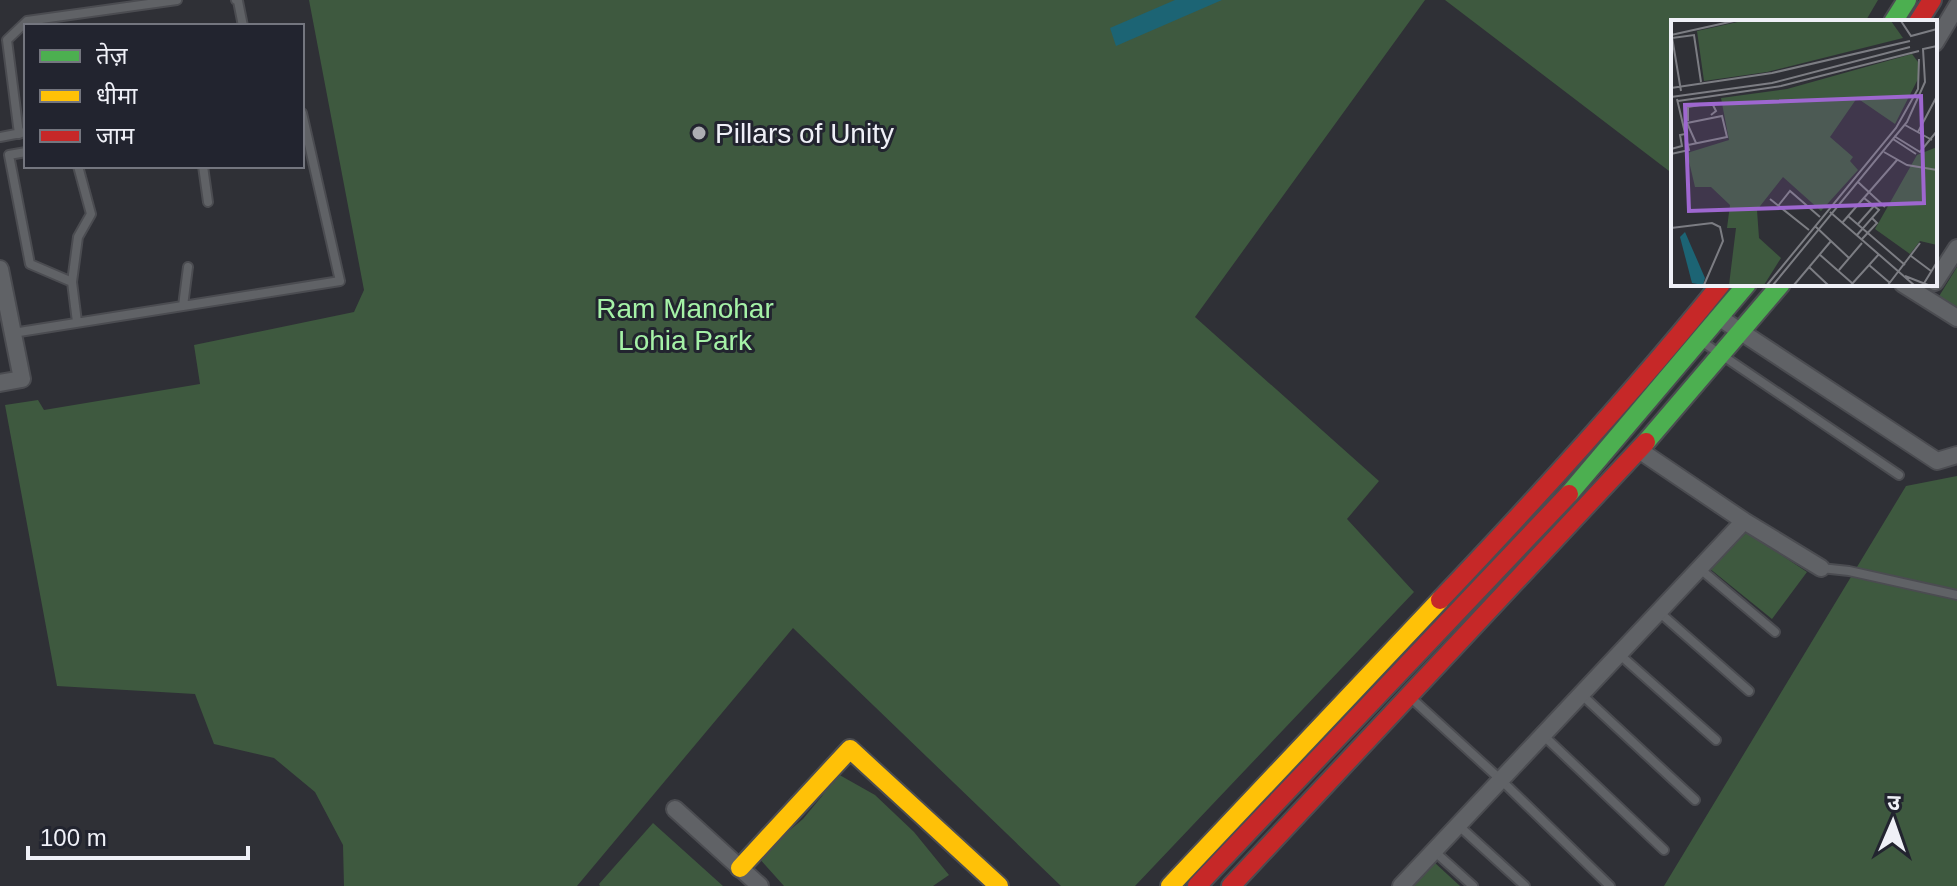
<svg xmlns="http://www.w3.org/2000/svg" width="1957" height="886" font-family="Helvetica,'Noto Sans Devanagari',sans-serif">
	<rect width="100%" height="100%" fill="#2f3036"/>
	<path fill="#3e593f" d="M309,0h1116l-230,317 184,164 -32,38 67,73 -279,294h-74l-268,-258 -216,258h-233l-1,-41 -28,-53 -41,-34 -60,-14 -19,-50 -138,-8 -52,-281 33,-5 6,10 156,-26 -6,-39 160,-33 10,-22z
		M1445,0h433l-13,22h-192v152z
		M1957,267v43l-19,-12z
		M1957,476v410h-293l242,-400z
		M1744,530l63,42 -35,47 -63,-51z
		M836,773l39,22 39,37 35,43 -16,11h-149l-26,-29 45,-38 19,-23z
		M653,823l70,63h-123l-1,-2z
		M1434,862l26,24h-48z"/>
	<path fill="#1c6474" d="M1175,0h47l-106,46 -6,-18z"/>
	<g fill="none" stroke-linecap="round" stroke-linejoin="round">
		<g stroke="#4b4c51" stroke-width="12">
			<path id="lane" d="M236,0l2,1 5,25
				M19,134l-12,-94 20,-19 150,-21
				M0,137l26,-5
				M26,152l-17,3 21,109 42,18 5,40
				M203,166l5,36
				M72,282l6,-45 13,-23 -13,-48
				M183,306l5,-39
				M13,333l327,-52 -38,-168
				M1701,341l198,134
				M1699,568l76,64
				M1821,568l28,3 108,24
				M1659,612l90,79
				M1619,654l97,86
				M1581,694l114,106
				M1410,697l91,83 109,106
				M1543,735l121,115
				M1458,825l67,61
				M1434,851l39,35"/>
		</g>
		<g stroke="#4b4c51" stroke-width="20">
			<path id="street" d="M1935,43l22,-37
				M0,269l22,110 -22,4
				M1935,282l22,-34
				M1903,284l54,34
				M1720,318l217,143 20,-6
				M1639,450l105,71 77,47
				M675,809l85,77
				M1401,886l343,-365"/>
		</g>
		<g stroke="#4b4c51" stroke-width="22">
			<path id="fast" d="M1893,22l14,-22
				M1646,442l135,-158
				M1569,494l178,-210"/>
		</g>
		<g stroke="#4b4c51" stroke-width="22">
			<path id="slow" d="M740,868l110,-119 149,137
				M1170,886l270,-286"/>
		</g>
		<g stroke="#4b4c51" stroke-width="22">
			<path id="jam" d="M1918,22l14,-22
				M1440,600c97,-102 192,-206 281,-316
				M1197,886l372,-392
				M1231,886l415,-444"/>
		</g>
		<use href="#lane" stroke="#606266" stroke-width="8"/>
		<use href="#street" stroke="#606266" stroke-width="16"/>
		<use href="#fast" stroke="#4caf50" stroke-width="18"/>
		<use href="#slow" stroke="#ffc107" stroke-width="18"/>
		<use href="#jam" stroke="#c62828" stroke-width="18"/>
	</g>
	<circle fill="#acadb3" stroke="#22242f" stroke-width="3" cx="699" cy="133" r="8"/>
	<g text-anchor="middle" stroke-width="6" stroke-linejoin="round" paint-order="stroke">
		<g font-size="28" fill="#eff0f7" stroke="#22242f" text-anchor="start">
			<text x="715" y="143">Pillars of Unity</text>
		</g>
		<g font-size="28" fill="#a5f2a7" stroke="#22242f">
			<text x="685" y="318">Ram Manohar<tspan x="685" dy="32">Lohia Park</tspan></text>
		</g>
	</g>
	<g transform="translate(1671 20)">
		<rect width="266" height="266" fill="#2f3036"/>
		<path d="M71,1h149l12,17 -136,34 -63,9 -7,-50zM241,34l6,8v17l-23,45 -38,-26 -27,39 23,20 -3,4 8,9 -37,41 -38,-34 -26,33 2,28 22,20 -17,27h-35l7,-57h-9l3,-23 -19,-18h-16l-8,-34 42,-13 -8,-42 66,-9zM266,127v98l-17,-4 -10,13 -35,-25 42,-74z" fill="#3e593f"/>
		<path d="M14,212l20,46 -2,7 -11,-2 -12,-46z" fill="#1c6474"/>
		<path fill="none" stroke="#7c7d83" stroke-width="2" d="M230,1l10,15 26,-7M0,15l63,-14M1,17l9,54M1,18l22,-3 7,47M0,68l101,-15 138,-32M0,77l101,-14 138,-36M7,81l103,-15 138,-35M17,101v-14l24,-4 4,8 -5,4M234,105l27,15M247,112l19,-36M223,116l26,16 17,-21M222,119l23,15M17,125l39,-8 -5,-21 -35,7 9,20M0,129l11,-3 -2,-11 5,-1M213,132l23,13 30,5M0,134l18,-4 -12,-51M187,162l27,25M99,179l39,31M107,186l12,-15 30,26M159,192l84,73M177,196l57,49M171,203l55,-63M187,204l16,-18M145,207l33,31M0,208l41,-5 8,4 3,14 -19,44M186,215l22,-25 -15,-12M191,219l15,-16 -5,-5M148,234l33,29M240,236l20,15M198,245l21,18M138,247l19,18M168,250l23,-27M234,256l23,9M96,265l129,-157 22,-39 1,-30M102,265l134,-163 18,-40 -2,-33 14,-3M123,265l37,-44M180,265l28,-31M217,265l32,-42M252,265l14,-23"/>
		<path fill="#9e67d0" fill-opacity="0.15" stroke="#9e67d0" stroke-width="4" d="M250,76l3,107 -235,8 -4,-106z"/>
		<rect width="266" height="266" fill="none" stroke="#eff0f7" stroke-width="4"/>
	</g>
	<rect x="24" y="24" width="280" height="144" fill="#22242f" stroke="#74767f" stroke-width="2"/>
	<rect x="40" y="50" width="40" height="12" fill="#4caf50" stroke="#74767f" stroke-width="2"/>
	<text x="96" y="64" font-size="24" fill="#eff0f7">तेज़</text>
	<rect x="40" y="90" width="40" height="12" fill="#ffc107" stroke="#74767f" stroke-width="2"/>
	<text x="96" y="104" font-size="24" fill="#eff0f7">धीमा</text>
	<rect x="40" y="130" width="40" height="12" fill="#c62828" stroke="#74767f" stroke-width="2"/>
	<text x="96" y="144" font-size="24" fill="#eff0f7">जाम</text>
	<g transform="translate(1893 822) rotate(2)" stroke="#22242f" stroke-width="6" paint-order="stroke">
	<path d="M0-6L14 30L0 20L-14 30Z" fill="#eff0f7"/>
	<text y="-12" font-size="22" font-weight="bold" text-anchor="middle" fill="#eff0f7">उ</text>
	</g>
	<path d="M28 846v12h220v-12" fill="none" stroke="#eff0f7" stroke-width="4"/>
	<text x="40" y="846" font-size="24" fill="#eff0f7" stroke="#22242f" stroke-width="6" paint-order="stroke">100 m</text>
</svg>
